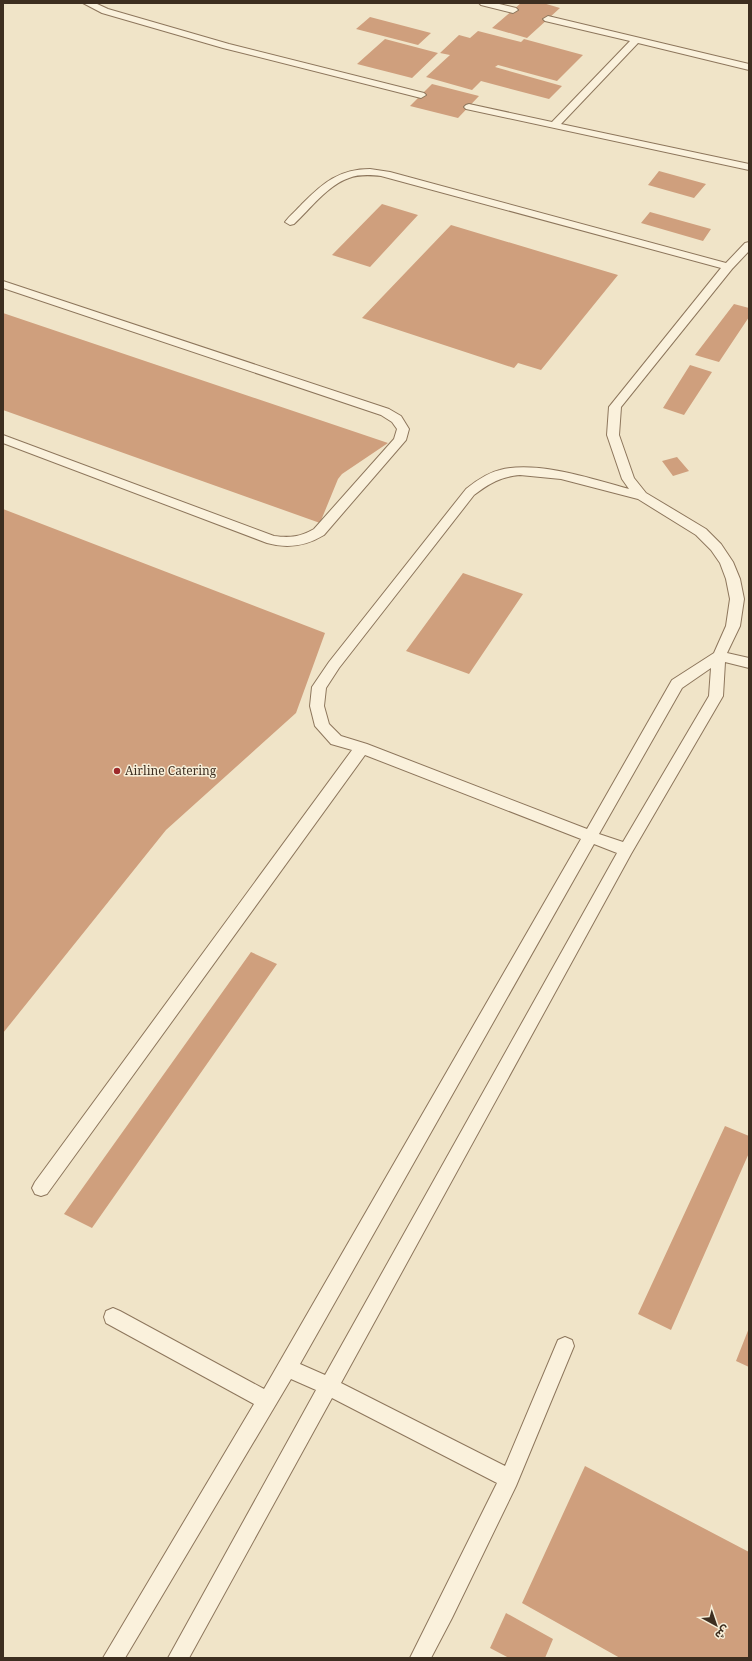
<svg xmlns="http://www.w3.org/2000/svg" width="752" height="1661" font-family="'Noto Serif','Noto Sans Arabic',serif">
	<rect width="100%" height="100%" fill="#f0e4c8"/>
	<path fill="#cf9f7d" d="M521,3h22l17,5 -33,30 -35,-10z
		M370,17l61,16 -13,12 -62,-16z
		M478,31l43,11 3,-3 59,16 -26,26 -59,-16 -3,2 67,19 -13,13 -68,-18 -9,9 -46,-13 24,-22 -10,-2 19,-18 11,3z
		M385,39l53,14 -26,25 -55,-14z
		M432,84l47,12 -21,22 -48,-12z
		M659,171l47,13 -12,14 -46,-13z
		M382,204l36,11 -48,52 -38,-12z
		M650,212l61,17 -8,12 -62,-18z
		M451,225l167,50 -77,95 -23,-7 -4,5 -152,-50z
		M734,304l15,4v9l-30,45 -24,-7z
		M3,313l385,130 -46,31 -4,5 -18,44 -317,-113z
		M690,365l22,7 -28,43 -21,-7z
		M677,457l12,14 -16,5 -11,-15z
		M3,509l322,124 -29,80 -130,117 -163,203z
		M463,573l60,21 -54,80 -63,-23z
		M251,952l26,12 -185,264 -28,-14z
		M725,1126l24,10v17l-78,177 -33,-16z
		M749,1328v39l-13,-6z
		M585,1466l164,86v106h-129l-98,-55z
		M506,1613l47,26 -8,19h-36l-19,-10z"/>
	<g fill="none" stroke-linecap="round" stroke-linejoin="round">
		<g stroke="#8d765c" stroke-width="2">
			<path id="lane" d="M83,3h12l13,6 121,35 195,49 2,2 -5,3 -198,-50 -121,-35z
				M479,3h16l21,5 2,2 -5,3 -32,-8z
				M548,16l201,48v6l-111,-27 -77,81 188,40v6l-283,-61 -2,-2 2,-2 3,-1 83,18 78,-81 -85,-20 -2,-2z
				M370,169l20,3 336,91 19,-20 4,-1v9l-17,18 -111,138 -2,28 15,43 12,15 60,36 15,15 12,18 7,17 4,20 -4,27 -13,27 22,5v10l-24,-6 -2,34 -92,158 -290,529 164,83 53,-126 7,-3 7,3 2,6 -58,140 -64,132 -21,40h-21l87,-175 -165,-85 -143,260h-21l148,-268 -25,-11 -166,279h-22l151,-254 -148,-81 -2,-6 2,-6 7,-3 7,3 144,78 317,-550 -216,-84 -318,439 -6,2 -6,-2 -3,-6 3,-6 317,-432 -21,-6 -16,-18 -5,-20 2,-19 17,-25 137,-173c10,-8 21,-16 34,-19 36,-10 93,9 129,19l-7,-10 -15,-44 2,-28 112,-139 -340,-92c-10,-1 -22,-2 -32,2 -21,7 -39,31 -55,46l-4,1 -5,-3c5,-7 12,-12 17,-18 21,-21 37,-35 68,-35zM520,475l41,4 77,20 58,36 15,15 9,13 6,16 4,20 -4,27 -12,27 -42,27 -85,149 -220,-85 -26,-8 -12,-12 -5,-18 2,-18 13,-20 135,-173c16,-12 26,-18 46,-20zM711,668l-2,28 -86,146 -24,-8 83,-146zM594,844l23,9 -292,522 -25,-11z
				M3,281l386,128 12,7 8,13 -3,11 -82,95c-18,11 -36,14 -57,8l-264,-100v-8l271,101c16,2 26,1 40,-7l80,-90 3,-10 -5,-7 -11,-7 -378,-127z"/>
		</g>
		<use href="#lane" fill="#faf1dc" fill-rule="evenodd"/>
	</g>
	<circle fill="#9e2a2b" stroke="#f7eed8" stroke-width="1.5" cx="117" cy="771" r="4"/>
	<g text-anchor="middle" stroke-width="3" stroke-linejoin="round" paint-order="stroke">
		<g font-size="12" fill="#3d2e20" stroke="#f7eed8" text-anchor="start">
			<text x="125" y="775">Airline Catering</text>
		</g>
	</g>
	<rect width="752" height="1661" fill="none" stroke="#3d2e20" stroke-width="8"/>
	<g transform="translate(716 1625) rotate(140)" stroke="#f7eed8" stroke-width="3" paint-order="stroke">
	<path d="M0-3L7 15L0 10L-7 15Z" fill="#3d2e20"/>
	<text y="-6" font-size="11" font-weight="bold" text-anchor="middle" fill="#3d2e20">ش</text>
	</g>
</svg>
